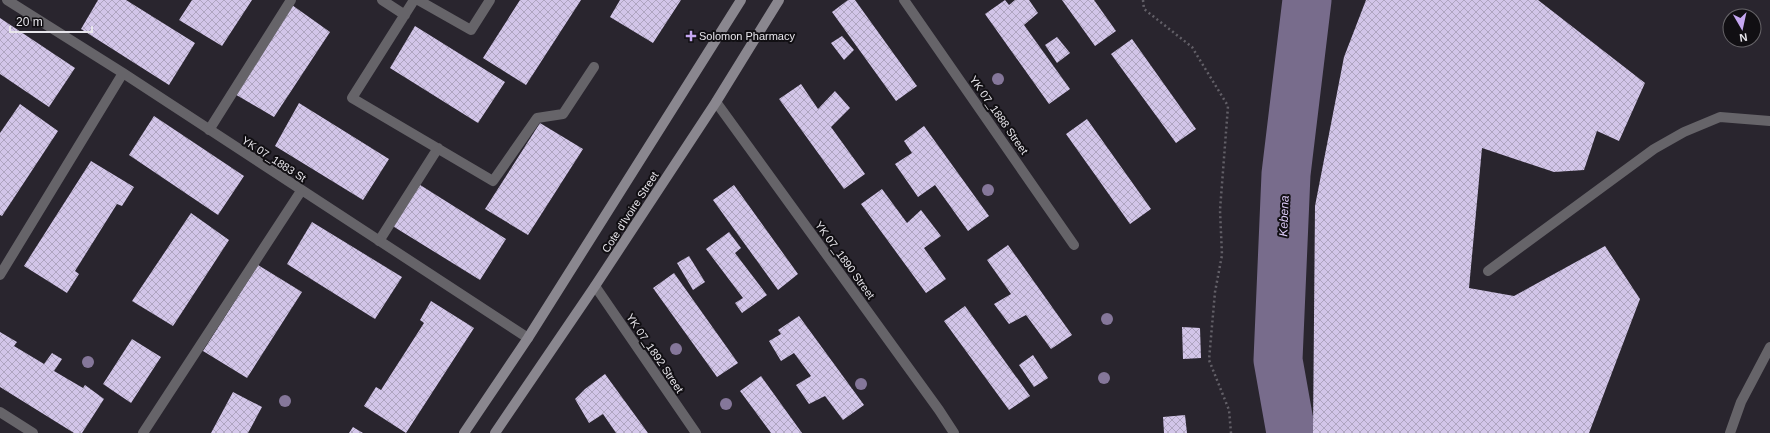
<svg xmlns="http://www.w3.org/2000/svg" width="1770" height="433" font-family="Helvetica,sans-serif">
	<defs>
		<pattern id="building-cross-hatch" width="8" height="8" patternUnits="userSpaceOnUse"><rect width="8" height="8" fill="#d2c5e8"/><path d="M0 0l8 8M0 8l8-8" fill="none" stroke="#afa5c0"/></pattern>
	</defs>
	<rect width="100%" height="100%" fill="#29252e"/>
	<g fill="none" stroke-linecap="round" stroke-linejoin="round">
		<path stroke="#786c8c" stroke-width="49" d="M1291,433l-13,-73 8,-186 21,-174"/>
	</g>
	<path fill="url(#building-cross-hatch)" d="M98,0h28l69,43 -26,42 -88,-56z
		M192,0h60l-30,46 -43,-26z
		M520,0h61l-55,85 -43,-27z
		M620,0h61l-28,43 -43,-26z
		M848,0h7l62,86 -21,15 -64,-89z
		M1005,0l4,5 6,-5h14l9,13 -14,12 46,64 -21,15 -64,-90z
		M1062,0h32l22,31 -21,15z
		M1366,0h172l107,83 -26,58 -22,-10 -13,39 -30,2 -72,-24 -13,140 45,8 91,-50 35,53 -51,134h-276l2,-227 29,-149z
		M292,5l38,27 -56,85 -41,-24z
		M0,18l75,50 -26,39 -49,-33z
		M415,26l90,56 -27,41 -88,-55z
		M842,36l12,14 -10,10 -13,-17z
		M1057,37l13,16 -13,10 -12,-18z
		M1132,39l64,90 -20,14 -65,-89z
		M801,84l17,25 17,-18 15,17 -19,19 34,47 -21,15 -65,-90z
		M299,103l90,56 -26,41 -88,-54z
		M20,104l38,27 -56,85 -2,-1v-82z
		M154,116l90,60 -26,39 -89,-60z
		M1087,119l64,90 -21,15 -64,-90z
		M540,123l43,26 -55,86 -43,-26z
		M924,126l65,90 -21,15 -33,-46 -17,12 -23,-33 17,-11 -8,-12z
		M91,161l43,26 -12,19 -5,-2 -42,67 4,3 -12,19 -43,-27z
		M417,183l89,56 -26,41 -89,-55z
		M734,185l64,89 -20,16 -65,-90z
		M882,189l25,34 14,-13 20,26 -17,12 22,31 -20,14 -65,-89z
		M191,213l38,27 -56,86 -41,-25z
		M312,222l90,55 -27,42 -88,-55z
		M729,232l12,16 -6,5 32,42 -25,18 -7,-10 8,-5 -37,-49z
		M1008,245l64,90 -21,14 -25,-34 -17,9 -15,-20 17,-10 -24,-34z
		M689,256l16,26 -12,8 -16,-27z
		M258,265l44,27 -55,86 -44,-27z
		M674,273l64,90 -21,14 -64,-89z
		M431,301l43,27 -68,105 -42,-27 12,-19 5,3 43,-67 -4,-3z
		M965,306l65,90 -21,14 -65,-89z
		M799,316l65,89 -21,15 -18,-24 -16,8 -13,-19 15,-9 -17,-23 -13,8 -12,-20 12,-7 -3,-4z
		M1182,327l18,1 1,30 -18,1z
		M0,332l17,10 -3,4 30,18 8,-11 10,6 -8,12 29,17 2,-3 19,14 -22,34h-8l-74,-46z
		M132,339l29,18 -30,46 -28,-19z
		M1033,355l15,23 -14,9 -15,-22z
		M605,374l43,59h-32l-13,-19 -14,9 -14,-24 10,-10z
		M761,376l41,57h-31l-31,-42z
		M233,392l29,15 -14,26h-37z
		M1185,415l2,18h-23l-1,-16z
		M353,427l10,6h-14z"/>
	<g fill="none" stroke-linecap="round" stroke-linejoin="round">
		<path stroke="#636068" stroke-width="2.5" stroke-dasharray="2 3" stroke-linecap="butt" d="M1143,0l1,9 48,38 36,59 -8,104 2,45 -7,37 -6,68 20,50 2,23"/>
		<path stroke="#666469" stroke-width="10" d="M382,0l23,15
			M414,0l-62,98 141,83 44,-63 26,-4 31,-47
			M418,0l53,30 19,-30
			M209,130l82,-130
			M379,241l59,-93"/>
		<path stroke="#666469" stroke-width="10" d="M7,0l116,73 405,265
			M904,0l170,245
			M716,102l223,308 15,23
			M1488,271l166,-122 30,-17 36,-15 50,4
			M0,275l123,-202
			M595,286l101,147
			M0,412l33,21
			M143,433l158,-242
			M1730,433l11,-31 29,-55"/>
		<path stroke="#8a878f" stroke-width="10" d="M464,433l64,-95 213,-338
			M495,433l100,-147 121,-184 63,-102"/>
	</g>
	<g fill="#85779a">
		<circle cx="998" cy="79" r="6"/>
		<circle cx="988" cy="190" r="6"/>
		<circle cx="1107" cy="319" r="6"/>
		<circle cx="676" cy="349" r="6"/>
		<circle cx="88" cy="362" r="6"/>
		<circle cx="1104" cy="378" r="6"/>
		<circle cx="861" cy="384" r="6"/>
		<circle cx="285" cy="401" r="6"/>
		<circle cx="726" cy="404" r="6"/>
	</g>
	<path fill="#c5a7f1" stroke="#110f13" stroke-width="1.5" d="M689 30h4v4h4v4h-4v4h-4v-4h-4v-4h4z"/>
	<g text-anchor="middle" stroke-width="4" stroke-linejoin="round" paint-order="stroke">
		<g font-size="11" fill="#e7e5eb" stroke="#110f13" text-anchor="start">
			<text x="699" y="40">Solomon Pharmacy</text>
		</g>
		<g font-size="11" fill="#e7e5eb" stroke="#110f13">
			<text transform="translate(999 115) rotate(55)" y="4">YK 07_1888 Street</text>
			<text transform="translate(274 159) rotate(33)" y="4">YK 07_1883 St</text>
			<text transform="translate(630 212) rotate(-57)" y="4">Cote d'Ivoire Street</text>
			<text transform="translate(845 260) rotate(54)" y="4">YK 07_1890 Street</text>
			<text transform="translate(655 353) rotate(56)" y="4">YK 07_1892 Street</text>
		</g>
		<g font-size="12" font-style="italic" fill="#dbc9f6" stroke="#110f13">
			<text transform="translate(1284 216) rotate(-88)" y="4">Kebena</text>
		</g>
	</g>
	<g transform="translate(1742 28) rotate(171)"><circle r="19" fill="#110f13" stroke="#676569"/>
	<path d="M0-3L7 15L0 10L-7 15Z" fill="#c5a7f1"/>
	<text y="-6" font-size="11" font-weight="bold" text-anchor="middle" fill="#e7e5eb">N</text>
	</g>
	<path d="M10 26v6h82v-6" fill="none" stroke="#e7e5eb" stroke-width="2"/>
	<text x="16" y="26" font-size="12" fill="#e7e5eb" stroke="#110f13" stroke-width="3" paint-order="stroke">20 m</text>
</svg>
